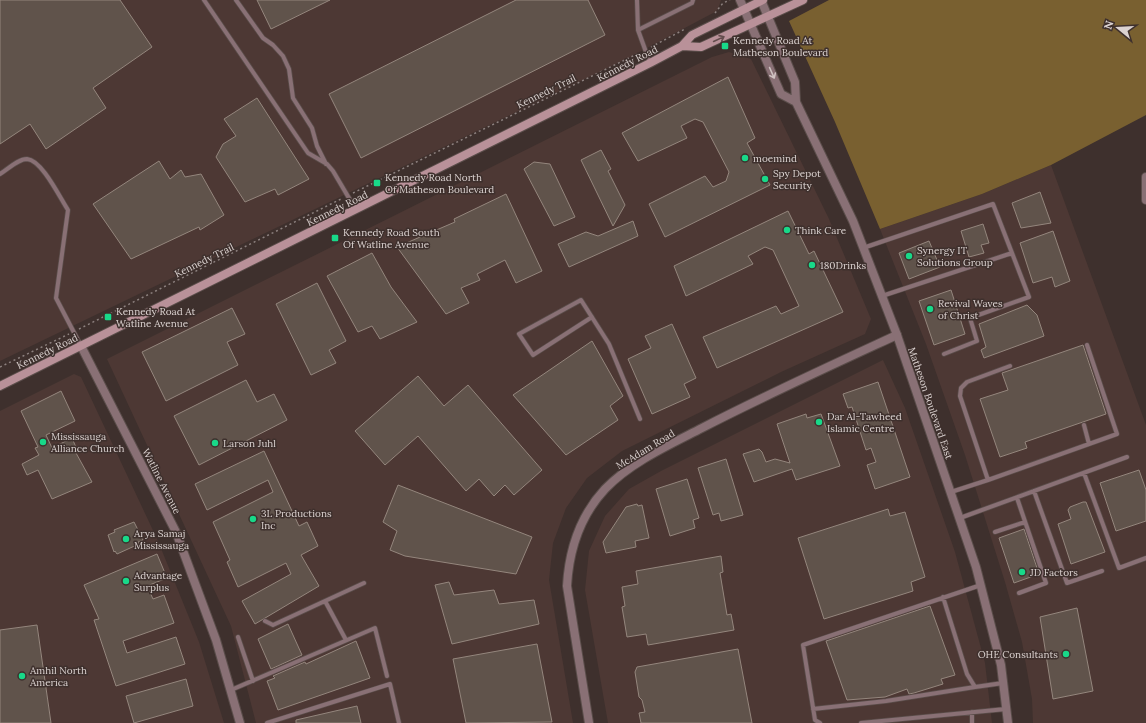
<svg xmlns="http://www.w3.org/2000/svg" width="1146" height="723" font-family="Lora,serif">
	<rect width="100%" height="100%" fill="#3e302d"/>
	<path fill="#4d3834" d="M0,0h721l-3,9 -3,3 -87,46 -628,303z
		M729,52l22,7 78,160 42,100 -6,15 -84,38 -159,79 -35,27 -21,30 -13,35 -4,37 24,143h-317l-25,-97 -124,-267 605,-302z
		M1051,165l95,260v298h-113l-1,-24 -10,-57 -17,-60 -40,-127 -39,-111 -46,-115 102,-35z
		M883,360l22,48 50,144 30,111 7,60h-384l-23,-133 4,-39 16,-35 24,-27 32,-18z
		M74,374l7,3 77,164 41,101 25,81h-224v-312z"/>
	<path fill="#796030" d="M829,0h317v115l-95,50 -69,29 -102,35 -45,-107 -46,-101z"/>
	<path fill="#60534b" stroke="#94867d" d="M0,0h120l32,47 -59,41 13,20 -60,41 -16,-25 -30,20z
		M257,0h73l-59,29z
		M516,0h72l17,35 -244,123 -32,-64z
		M728,77l27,61 -8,5 23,42 -105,52 -16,-33 56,-28 8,11 13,-6 3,-9 -26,-50 -8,-3 -14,7 6,12 -49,23 -16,-28z
		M257,98l52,81 -31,16 -3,-6 -30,13 -29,-45 7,-13 13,-8 -12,-17z
		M601,150l10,19 -3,2 17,34 -12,21 -32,-66z
		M159,161l11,18 11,-9 4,7 16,-3 23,41 -24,15 -1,-3 -68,32 -38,-55z
		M534,162l16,2 25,53 -21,9 -30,-57z
		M1040,192l11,31 -30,5 -9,-25z
		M506,194l36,77 -26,12 -11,-23 -28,14 3,6 -19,8 8,15 -23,11 -49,-67 58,-25 -1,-3z
		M788,211l21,43 5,-3 29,61 -126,56 -14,-31 73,-31 5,8 18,-8 -26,-56 -8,-3 -17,9 5,8 -67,32 -12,-30z
		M633,221l5,15 -69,31 -11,-23 28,-12 12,4z
		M983,224l6,19 -8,2 3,8 -15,4 -8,-26z
		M1053,231l17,50 -15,6 -3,-10 -19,6 -13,-40z
		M929,241l11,26 -31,12 -10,-26z
		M372,253l19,34 26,35 -37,17 -8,-13 -14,6 -31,-56z
		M317,283l29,58 -17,9 7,13 -25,12 -35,-71z
		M951,290l14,44 -31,11 -15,-44z
		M1027,305l10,10 7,21 -60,22 -3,-8 5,-3 -7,-23z
		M232,308l13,26 -18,8 11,23 -72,36 -24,-49z
		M672,324l24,54 -12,6 6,13 -38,17 -24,-55 23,-11 -6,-12z
		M592,341l31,55 -13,10 8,14 -52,35 -53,-60z
		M1083,345l23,69 -81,28 2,6 -27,9 -20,-58 28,-9 -6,-17z
		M418,376l26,30 24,-21 74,85 -28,25 -9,-10 -11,11 -15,-17 -13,12 -48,-55 -33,29 -30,-34z
		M246,380l11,22 17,-8 13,26 -88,45 -25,-49z
		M878,382l32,95 -35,12 -8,-24 9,-3 -5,-14 -5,2 -14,-43 -4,1 -5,-14z
		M61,391l14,30 -29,14 6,13 20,-10 6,14 -2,1 16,29 -40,17 -14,-29 -11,5 -5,-11 17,-9 -4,-7 3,-1 -17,-36z
		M806,414l1,4 14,-4 19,52 -44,14 -4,-11 -38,13 -11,-28 16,-5 3,3 4,10 9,-3 15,4 -13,-39z
		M264,451l35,75 8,-4 11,24 -17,9 18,31 -64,38 -13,-23 49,-27 -5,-11 -48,24 -11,-25 3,-2 -17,-38 60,-30 -5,-12 -61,30 -12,-26z
		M726,459l17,56 -22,6 -2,-8 -6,2 -15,-47z
		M1139,470l7,20v31l-30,10 -16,-48z
		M687,479l12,39 -6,2 2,8 -25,8 -14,-47z
		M398,485l134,52 -16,37 -111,-18 -15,-6 7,-19 -14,-9z
		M1083,502h3l19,50 -34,12 -13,-40 13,-5 -3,-9 2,-3z
		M637,504l1,2 4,-1 7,33 -14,3 1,6 -30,6 -3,-11 23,-35z
		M888,509l2,7 15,-4 20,65 -14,5 2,9 -89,28 -26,-81z
		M134,522l9,18 -5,2 1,2 -22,10 -2,-3 -1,1 -6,-17 7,-3 -1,-2z
		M1024,529l15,45 -25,9 -15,-45z
		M157,554l10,24 -20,8 6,13 11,-4 10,28 -51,18 4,12 49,-16 9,27 -69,22 -22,-66 5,-1 -15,-34z
		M721,556l2,16 -3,1 7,42 4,-1 3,16 -86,15 -2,-11 -19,3 -5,-30 3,-1 -3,-19 16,-3 -2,-13z
		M449,582l5,13 40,-5 5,14 35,-4 5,24 -87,20 -17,-59z
		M930,606l25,69 -14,4 2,5 -29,9 -5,1 -2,-5 -22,8 -38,3 -21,-59z
		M1077,608l16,83 -40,8 -13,-82z
		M288,624l14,31 -31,14 -13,-30z
		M37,625l14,98h-51v-93z
		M356,641l14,37 -92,32 -11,-29 8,-3 -2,-2 32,-14 1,2z
		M537,644l15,78 -86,1 -13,-64z
		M738,649l14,74h-111l-2,-10 6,-1 -3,-12 -3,-3 -4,-25 2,-5z
		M186,679l7,27 -59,17 -8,-27z
		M357,706l4,17h-65v-3z"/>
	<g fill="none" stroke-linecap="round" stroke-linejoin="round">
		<g stroke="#5a4d4a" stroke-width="5.5">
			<path id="service" d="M204,0l104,153 19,11 6,7 23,39
				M236,0l27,38 10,7 10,11 6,13 4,29 19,30 5,18 9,18
				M637,0l1,30 12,33
				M638,30l54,-27 1,-3
				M0,174c8,-5 18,-15 27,-15 15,1 33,39 41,51l-12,88 25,48
				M863,248l130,-44 19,49 -130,43
				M592,317l-59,38 -14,-21 62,-34 28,44 31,75
				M944,354l33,-13 -7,-23 59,-21 -17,-44
				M1084,425l5,19
				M1084,473l35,95 27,-10
				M988,480l129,-46 -30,-89
				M1034,491l33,92 35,-12
				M951,492l37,-12 -28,-84 1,-8 6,-6 43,-16
				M1017,498l29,85 -27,10
				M960,518l167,-61
				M995,532l30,-10
				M943,597l24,77 8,13 28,-4
				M325,601l21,39
				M265,621l8,4 91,-42
				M238,637l15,44
				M231,690l144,-62 12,48
				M813,709l73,-8 89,-14
				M267,723l123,-39 9,39
				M820,723l-5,-3 -12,-75 178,-60
				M861,723l145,-14
				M972,723v-11"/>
		</g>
		<g stroke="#5a4d4a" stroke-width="10">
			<path id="minor" d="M1146,177v23
				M81,346l95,186 40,108 24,83
				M589,723l-22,-137c2,-36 13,-70 38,-97 26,-27 64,-44 97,-61 64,-33 130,-63 195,-93"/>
		</g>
		<g stroke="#5a4d4a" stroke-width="10">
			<path id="tertiary" d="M740,0l41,94 15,8
				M761,0l34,82 1,20 57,119 44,114 79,232 25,98 7,58"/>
		</g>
		<g stroke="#5a4d4a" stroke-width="10">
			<path id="secondary" d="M682,46l19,1 102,-47
				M0,386l650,-323 32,-17 10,-11 71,-35"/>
		</g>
		<path stroke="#8d817f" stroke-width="1.5" stroke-dasharray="2 3" stroke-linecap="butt" d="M715,13l8,-10 7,-3
			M651,47l34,-18
			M353,193l286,-140
			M79,329l262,-130
			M0,367l69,-33"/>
		<use href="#service" stroke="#897075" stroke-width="4"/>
		<use href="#minor" stroke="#897075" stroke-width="8"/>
		<use href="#tertiary" stroke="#897075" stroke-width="8"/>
		<use href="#secondary" stroke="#b99199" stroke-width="8"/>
	</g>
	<defs><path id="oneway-shaft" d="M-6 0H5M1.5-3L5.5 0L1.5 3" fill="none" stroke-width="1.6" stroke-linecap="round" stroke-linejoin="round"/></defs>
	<use stroke="#634d4d" href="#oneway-shaft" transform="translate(719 39) rotate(-25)"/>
	<use stroke="#cfc3c2" href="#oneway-shaft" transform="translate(772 73) rotate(66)"/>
	<g fill="#18d989" stroke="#3e302d" stroke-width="1.5">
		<rect x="721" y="42" width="8" height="8" rx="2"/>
		<circle cx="745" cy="158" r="4"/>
		<circle cx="765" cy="179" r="4"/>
		<rect x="373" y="179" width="8" height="8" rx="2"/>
		<circle cx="787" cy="230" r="4"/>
		<rect x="331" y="234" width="8" height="8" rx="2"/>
		<circle cx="909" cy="256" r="4"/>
		<circle cx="812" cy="265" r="4"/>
		<circle cx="930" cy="309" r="4"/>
		<rect x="104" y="313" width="8" height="8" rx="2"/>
		<circle cx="819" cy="422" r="4"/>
		<circle cx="43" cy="442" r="4"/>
		<circle cx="215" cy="443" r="4"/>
		<circle cx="253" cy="519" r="4"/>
		<circle cx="126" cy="539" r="4"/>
		<circle cx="1022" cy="572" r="4"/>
		<circle cx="126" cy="581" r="4"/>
		<circle cx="1066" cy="654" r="4"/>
		<circle cx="22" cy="676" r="4"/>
	</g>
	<g text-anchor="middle" stroke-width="3" stroke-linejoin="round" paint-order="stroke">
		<g font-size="10" fill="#dbd2d0" stroke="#3e302d" text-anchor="start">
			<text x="733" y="44">Kennedy Road At<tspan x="733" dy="12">Matheson Boulevard</tspan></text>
			<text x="753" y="162">moemind</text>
			<text x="773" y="177">Spy Depot<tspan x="773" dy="12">Security</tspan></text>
			<text x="385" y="181">Kennedy Road North<tspan x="385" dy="12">Of Matheson Boulevard</tspan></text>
			<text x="795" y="234">Think Care</text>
			<text x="343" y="236">Kennedy Road South<tspan x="343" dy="12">Of Watline Avenue</tspan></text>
			<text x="917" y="254">Synergy IT<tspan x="917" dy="12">Solutions Group</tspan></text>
			<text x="820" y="269">180Drinks</text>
			<text x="938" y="307">Revival Waves<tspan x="938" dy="12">of Christ</tspan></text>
			<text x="116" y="315">Kennedy Road At<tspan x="116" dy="12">Watline Avenue</tspan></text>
			<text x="827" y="420">Dar Al-Tawheed<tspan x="827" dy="12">Islamic Centre</tspan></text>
			<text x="51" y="440">Mississauga<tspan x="51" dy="12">Alliance Church</tspan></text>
			<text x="223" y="447">Larson Juhl</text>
			<text x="261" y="517">3L Productions<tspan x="261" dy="12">Inc</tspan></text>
			<text x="134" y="537">Arya Samaj<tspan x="134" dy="12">Mississauga</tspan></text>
			<text x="1030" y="576">JD Factors</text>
			<text x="134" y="579">Advantage<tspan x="134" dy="12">Surplus</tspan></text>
			<text x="1058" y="658" text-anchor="end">OHE Consultants</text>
			<text x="30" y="674">Amhil North<tspan x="30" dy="12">America</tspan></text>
		</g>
		<g font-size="10" fill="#dbd2d0" stroke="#3e302d">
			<text transform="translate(627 63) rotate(-27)" y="4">Kennedy Road</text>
			<text transform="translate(546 91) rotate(-26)" y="4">Kennedy Trail</text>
			<text transform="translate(337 208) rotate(-26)" y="4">Kennedy Road</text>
			<text transform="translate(204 260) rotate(-26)" y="4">Kennedy Trail</text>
			<text transform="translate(47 351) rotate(-26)" y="4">Kennedy Road</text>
			<text transform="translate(931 403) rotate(71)" y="4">Matheson Boulevard East</text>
			<text transform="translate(645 449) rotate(-31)" y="4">McAdam Road</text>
			<text transform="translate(162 481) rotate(63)" y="4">Watline Avenue</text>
		</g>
	</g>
	<g transform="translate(1118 28) rotate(288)" stroke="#3e302d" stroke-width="3" paint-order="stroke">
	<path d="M0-3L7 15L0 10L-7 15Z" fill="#dbd2d0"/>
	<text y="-6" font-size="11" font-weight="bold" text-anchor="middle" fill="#dbd2d0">N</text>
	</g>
</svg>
